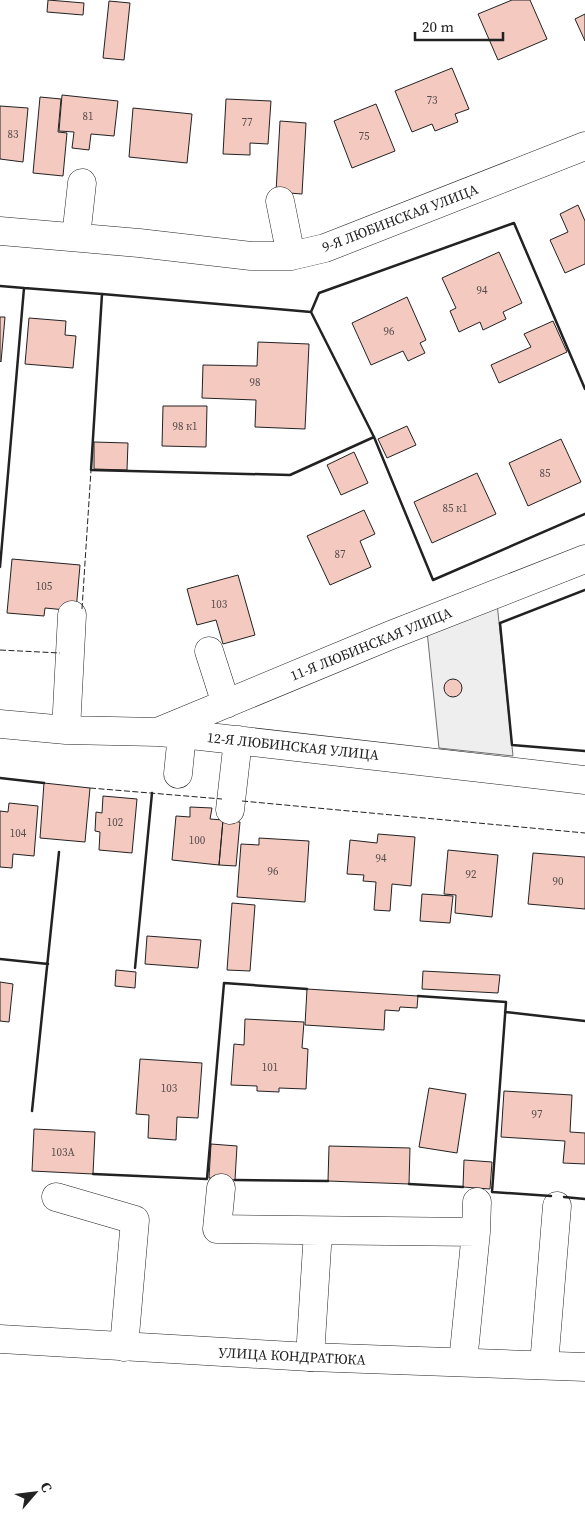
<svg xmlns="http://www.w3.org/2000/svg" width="585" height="1528" font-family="'Source Serif 4',serif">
	<rect width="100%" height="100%" fill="#fff"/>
	<path fill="#eee" stroke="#6f6f6f" d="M497,603l16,153 -74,-8 -12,-117z"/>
	<path fill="#f3c9c0" stroke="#222" d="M48,0l36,3 -1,12 -36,-3z
		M512,0h18l17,39 -49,21 -20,-46z
		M109,1l21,2 -6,57 -21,-2z
		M585,14v27l-10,-22z
		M452,68l17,41 -14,5 3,8 -23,9 -3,-7 -20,8 -17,-41z
		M62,95l56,6 -4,35 -23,-2 -2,16 -17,-2 2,-16 -15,-1z
		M40,97l21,2 -3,33 9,1 -4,43 -30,-3z
		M226,99l45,2 -3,43 -18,-1v12l-27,-1z
		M376,104l19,47 -43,17 -18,-47z
		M0,106l28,2 -5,54 -23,-3z
		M133,108l59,6 -5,49 -58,-6z
		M280,121l26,2 -4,71 -26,-2z
		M578,205l7,16v43l-20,9 -15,-33 18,-8 -8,-18z
		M499,252l23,51 -19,9 3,7 -23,11 -3,-8 -21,10 -9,-21 6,-3 -14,-30z
		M407,297l19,43 -6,3 5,10 -17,8 -5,-10 -32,14 -19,-42z
		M0,317h5l-4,45 -1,-1z
		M29,318l37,3 -1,14 11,1 -3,32 -48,-4z
		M553,321l14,31 -68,31 -8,-18 40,-18 -7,-13z
		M258,342l51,2 -4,85 -50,-2 1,-27 -54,-2 1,-33 54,1z
		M163,406h44l-1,41 -44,-1z
		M407,426l9,19 -29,13 -9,-19z
		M561,439l20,43 -53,24 -19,-43z
		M94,442l34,1 -1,27 -33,-1z
		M354,452l14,31 -27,12 -14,-30z
		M477,473l19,41 -64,29 -18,-41z
		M364,510l11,24 -15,7 11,26 -41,18 -23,-49z
		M12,559l68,6 -4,46 -31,-3 -1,8 -37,-3z
		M238,575l17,60 -32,9 -7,-24 -19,5 -10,-36z
		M444 688a9 9 0 1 1 18 0a9 9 0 1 1-18 0Z
		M44,783l46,5 -5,54 -45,-4z
		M103,796l34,3 -5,54 -33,-3 1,-18 -5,-1 1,-19 6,1z
		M9,803l29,3 -4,50 -21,-2 -1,14 -12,-1v-56l8,1z
		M190,807l22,1 -2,11 13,1 -4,45 -47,-5 4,-44 14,1z
		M223,820l17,2 -4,44 -17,-1z
		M378,834l37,3 -4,49 -19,-2 -2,27 -16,-1 2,-28 -13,-1 1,-6 -17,-1 3,-34 27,3z
		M259,838l50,3 -4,61 -68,-5 4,-53 18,1z
		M448,850l50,5 -6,62 -37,-4 1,-18 -12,-1z
		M533,853l52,4v52l-57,-5z
		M422,894l31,2 -3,27 -30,-2z
		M232,903l23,2 -5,66 -23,-1z
		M147,936l54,4 -3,28 -53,-4z
		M116,970l20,2 -1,16 -20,-2z
		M423,971l77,4 -2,18 -76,-4z
		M0,982l13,2 -4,38 -9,-1z
		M307,989l111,7 -1,12 -17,-1 -1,4 -14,-1 -1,20 -79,-5z
		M245,1019l59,3 -2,26 6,1 -2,40 -27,-1v4l-22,-1v-5l-26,-1 3,-41 10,1z
		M140,1059l62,4 -4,55 -21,-1 -1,23 -28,-2 1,-23 -13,-1z
		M429,1088l37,6 -9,59 -38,-6z
		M504,1091l68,4 -2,37 15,1v31l-22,-1 2,-22 -64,-4z
		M34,1129l61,3 -2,42 -61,-3z
		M211,1144l26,2 -2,34 -26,-2z
		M329,1146l81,2 -1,36 -81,-3z
		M464,1160l28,2 -2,27 -27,-2z"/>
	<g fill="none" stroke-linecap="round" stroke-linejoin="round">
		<g stroke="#222" stroke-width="29">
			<path id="minor" d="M280,201l11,55
				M0,231l139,12 112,13h40l34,-8 260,-102
				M76,237l6,-54
				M209,651l17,53
				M0,724l66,6 91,2 25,2 403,46
				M66,730l6,-115
				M160,731l231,-96 194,-76
				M178,774l4,-40
				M230,810l8,-70
				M221,1188l-4,41 259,3 1,-30
				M56,1197l79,23 -11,127
				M310,1357l8,-126
				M463,1362l13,-130
				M544,1365l13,-159"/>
		</g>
		<g stroke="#222" stroke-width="29">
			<path id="major" d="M0,1339l310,18 275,10"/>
		</g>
		<use href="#minor" stroke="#fff" stroke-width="28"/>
		<use href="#major" stroke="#fff" stroke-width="28"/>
		<path stroke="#222" stroke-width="1" stroke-dasharray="6 2.5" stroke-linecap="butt" d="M82,609l9,-139
			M0,650l60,3
			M90,788l132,11
			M242,801l343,32"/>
		<path stroke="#222" stroke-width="2.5" d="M0,286l24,2 -24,279
			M24,288l78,6
			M311,312l-209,-18 -11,176 199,5 84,-38
			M585,389l-71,-166 -195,70 -8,19 63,125 59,143 152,-66
			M585,590l-85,33 12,122 73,6
			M0,778l44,5
			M0,959l48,5
			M135,968l17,-175
			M418,996l88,6 -14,190 59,4
			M505,1012l80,9
			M32,1111l27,-259
			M93,1174l114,5 17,-196 83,6
			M235,1180l93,1
			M409,1184l54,3
			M564,1197l21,2"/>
	</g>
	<g text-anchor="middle" stroke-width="4" stroke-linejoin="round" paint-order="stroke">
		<g font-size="11" fill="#564c4a">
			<text x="432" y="104">73</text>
			<text x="88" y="120">81</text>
			<text x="247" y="126">77</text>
			<text x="13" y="138">83</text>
			<text x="364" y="140">75</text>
			<text x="482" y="294">94</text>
			<text x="389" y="335">96</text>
			<text x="255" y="386">98</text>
			<text x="185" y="430">98 к1</text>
			<text x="545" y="477">85</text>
			<text x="455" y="512">85 к1</text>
			<text x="340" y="558">87</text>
			<text x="44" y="590">105</text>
			<text x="219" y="608">103</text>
			<text x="115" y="826">102</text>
			<text x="18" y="837">104</text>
			<text x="197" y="844">100</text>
			<text x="381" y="862">94</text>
			<text x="273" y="875">96</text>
			<text x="471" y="878">92</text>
			<text x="558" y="885">90</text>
			<text x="270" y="1071">101</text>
			<text x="169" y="1092">103</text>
			<text x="537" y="1118">97</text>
			<text x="63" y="1156">103А</text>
		</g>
		<g font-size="14" fill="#222" stroke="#fff">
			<text transform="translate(400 218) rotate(-21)" y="5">9-Я ЛЮБИНСКАЯ УЛИЦА</text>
			<text transform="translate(371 644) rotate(-22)" y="5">11-Я ЛЮБИНСКАЯ УЛИЦА</text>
			<text transform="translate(293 746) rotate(6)" y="5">12-Я ЛЮБИНСКАЯ УЛИЦА</text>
			<text transform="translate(292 1356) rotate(3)" y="5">УЛИЦА КОНДРАТЮКА</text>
		</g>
	</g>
	<g transform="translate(35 1493) rotate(62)" stroke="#ffffff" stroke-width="4" paint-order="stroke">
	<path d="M0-4L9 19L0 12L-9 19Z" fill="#222222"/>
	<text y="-8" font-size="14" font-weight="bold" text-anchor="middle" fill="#222222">С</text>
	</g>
	<path d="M415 32v8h88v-8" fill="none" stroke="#222222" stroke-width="2.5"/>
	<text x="422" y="32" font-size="15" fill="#222222" stroke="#ffffff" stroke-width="4" paint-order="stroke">20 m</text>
</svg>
